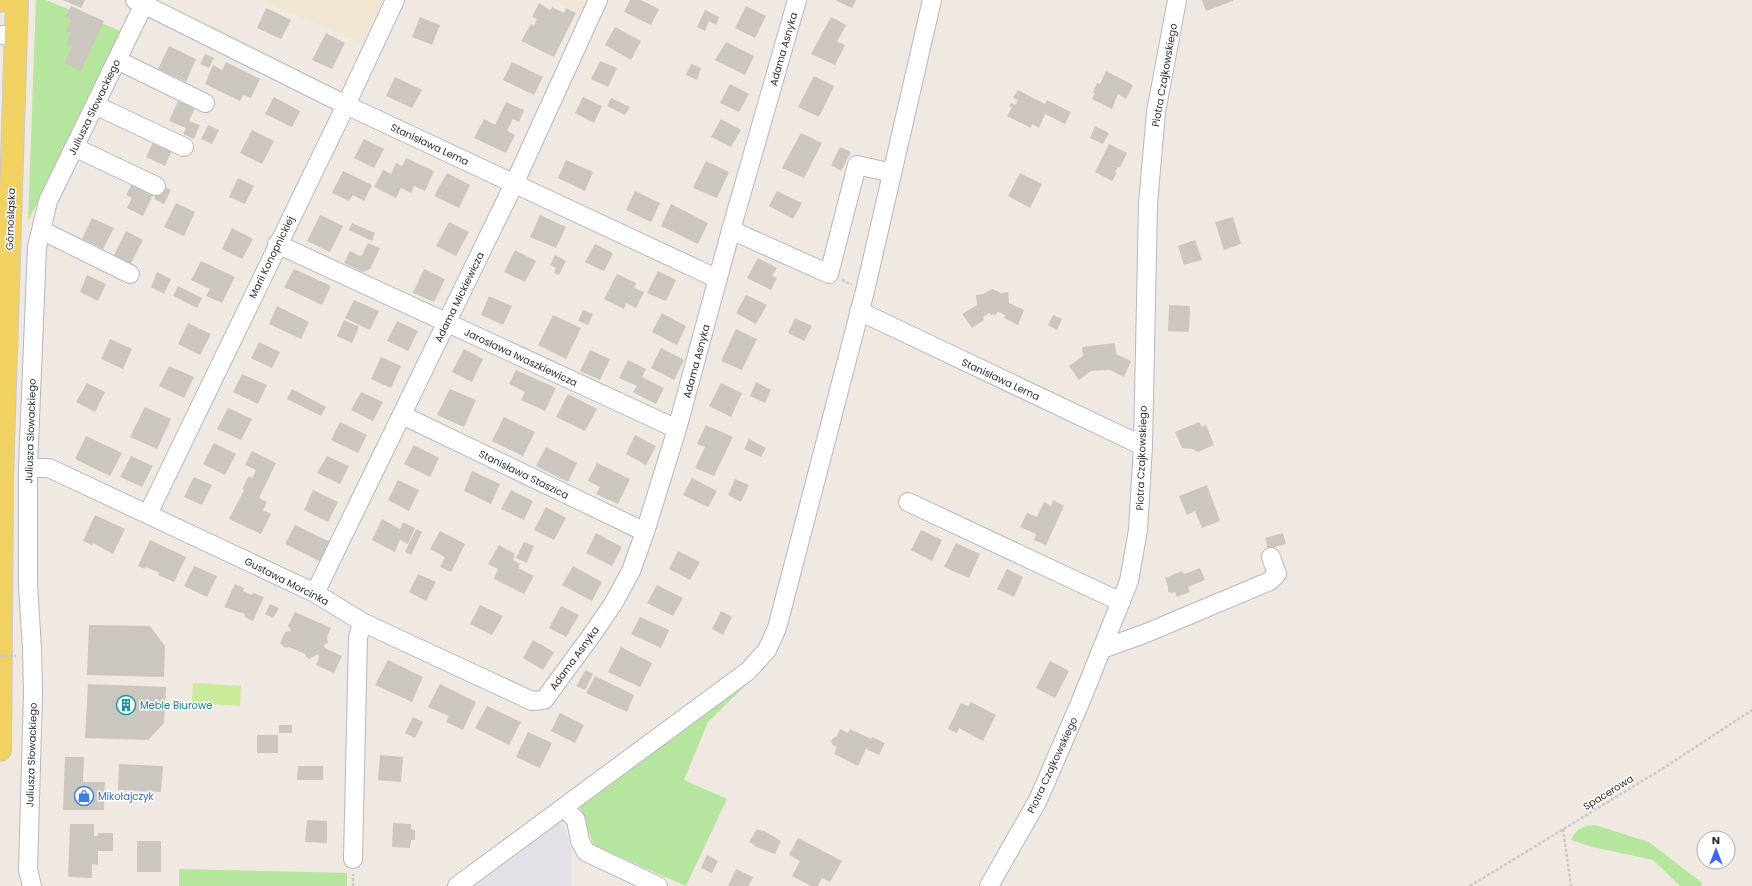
<svg xmlns="http://www.w3.org/2000/svg" width="1752" height="886" font-family="Poppins,sans-serif">
	<rect width="100%" height="100%" fill="#efe9e1"/>
	<path fill="#e3e1e8" d="M562,820l9,29v37h-101z"/>
	<path fill="#f0e6d1" d="M260,0h123l-21,43z
		M552,0h40l-7,15z"/>
	<path fill="#b6e59e" d="M36,0h10l77,32 -95,189z
		M750,681l-42,41 -24,58 43,19 -41,87 -91,-40 -10,-20 -2,-13 -4,-7z
		M1595,825l54,17 52,40 1,4h-22l-27,-26 -60,-13 -22,-7c5,-12 12,-14 24,-15z
		M179,869l168,4v13h-168z"/>
	<path fill="#c9ec9a" d="M193,683l48,3 -1,20 -48,-3z"/>
	<path fill="#cbc7bf" d="M63,0h22l-4,8z
		M630,0h11l18,9 -8,16 -27,-13z
		M835,0h21l-4,8z
		M1202,0h31v1l-27,10z
		M539,3l11,7 2,-3 12,6 2,-5 10,5 -22,44 -33,-16 10,-17 3,2 3,-7 -5,-2z
		M71,6l33,15 -23,50 -17,-8 7,-16 -5,-3 5,-11 -5,-2 5,-11 -6,-3z
		M746,6l20,10 -11,22 -20,-10z
		M266,8l25,12 -10,19 -24,-11z
		M705,10l14,7 -3,8 -7,-4 -4,10 -8,-4z
		M420,17l20,8 -8,20 -20,-8z
		M831,17l15,8 -9,17 8,3 -10,20 -24,-11z
		M615,27l26,14 -10,19 -26,-15z
		M326,33l19,10 -13,26 -20,-9z
		M726,42l28,14 -9,19 -30,-15z
		M169,46l27,13 -10,23 -28,-13z
		M205,54l9,4 -5,10 -9,-4z
		M600,61l17,7 -9,19 -17,-8z
		M226,62l34,17 -9,19 -8,-3 -3,6 -35,-17 8,-19 9,5z
		M512,62l31,15 -9,18 -31,-15z
		M691,64l10,4 -4,12 -11,-5z
		M1106,71l27,14 -7,14 -8,-5 -6,15 -20,-10 3,-6 -2,-1 4,-9 3,1z
		M814,76l20,10 -15,31 -21,-10z
		M395,77l27,13 -10,18 -26,-12z
		M730,84l19,10 -10,18 -19,-9z
		M1018,90l27,14 2,-4 24,12 -6,12 -20,-10 -6,14 -7,-4 -1,4 -24,-12 5,-9 -3,-1 2,-3 4,2 3,-5 -5,-2z
		M274,97l26,14 -8,16 -27,-13z
		M583,97l19,9 -8,17 -19,-10z
		M611,98l19,9 -5,8 -18,-9z
		M178,101l17,7 -6,13 11,4 -6,14 -11,-5 3,-6 -17,-7z
		M506,102l18,8 -5,12 -6,-3 -6,12 8,4 -9,18 -32,-15 10,-19 11,6z
		M721,119l20,11 -10,17 -20,-10z
		M208,125l11,5 -7,14 -11,-5z
		M1095,126l14,7 -6,11 -13,-6z
		M252,130l22,11 -12,23 -22,-11z
		M801,133l21,10 -18,35 -22,-10z
		M364,139l20,10 -10,19 -20,-10z
		M154,140l19,8 -8,18 -19,-9z
		M1109,144l18,9 -7,14h-2l-3,5 2,1 -5,8 -17,-9z
		M840,147l11,5 -10,19 -10,-6z
		M406,158l28,13 -9,20 -11,-5 -3,7 -10,-5 -5,10 -22,-11 9,-17 8,4 5,-11 6,3z
		M566,160l27,12 -8,19 -27,-13z
		M706,161l23,11 -12,26 -24,-10z
		M343,171l29,14 -8,16 -11,-6 -4,6 -17,-8z
		M447,173l23,12 -11,23 -25,-12z
		M1020,173l22,11 -12,24 -22,-12z
		M238,178l16,8 -9,18 -16,-7z
		M134,180l21,11 -12,25 -16,-8 5,-10 -6,-3z
		M161,185l10,5 -7,14 -10,-5z
		M635,191l25,12 -9,19 -25,-12z
		M777,191l25,12 -9,16 -24,-13z
		M176,203l19,9 -11,24 -20,-9z
		M671,204l37,19 -10,21 -37,-18z
		M320,215l23,11 -13,26 -23,-11z
		M540,215l26,12 -10,21 -26,-11z
		M1233,217l8,27 -17,6 -9,-28z
		M92,218l22,10 -11,21 -21,-10z
		M449,222l20,10 -13,24 -20,-10z
		M352,223l23,10 -3,8 -23,-11z
		M232,228l21,11 -11,20 -20,-10z
		M126,231l17,9 -13,25 -17,-8z
		M1195,240l7,20 -18,5 -6,-19z
		M368,243l12,5 -10,21 -7,3 -19,-9 6,-12 10,5 2,-1z
		M595,244l18,9 -9,18 -19,-9z
		M515,250l21,11 -11,21 -21,-10z
		M555,255l11,6 -7,14 -5,-2 2,-5 -6,-3z
		M758,258l19,10 -5,8 5,2 -6,12 -24,-12z
		M201,261l34,16 -13,26 -16,-7 4,-7 -19,-9z
		M294,269l37,17 -9,19 -38,-18z
		M424,269l21,10 -11,23 -21,-9z
		M658,271l18,9 -10,21 -19,-8z
		M157,272l14,7 -7,15 -13,-7z
		M617,274l19,9 -2,5 10,4 -8,16 -10,-5 -2,6 -20,-10z
		M87,275l19,9 -8,17 -18,-9z
		M178,286l24,12 -5,10 -24,-12z
		M992,289l9,4 7,-1 1,11 15,7 -6,15 -14,-7 1,-3 -6,-3h-2v2l-6,1 -2,-2 -6,4 1,3 -12,8 -10,-14 15,-9 -1,-10 7,-1z
		M746,295l21,10 -11,19 -20,-11z
		M489,296l23,10 -9,19 -22,-10z
		M354,300l25,11 -9,19 -25,-12z
		M1169,305l21,1 -1,26 -21,-1z
		M277,306l32,16 -8,17 -32,-15z
		M583,310l10,4 -5,11 -10,-4z
		M662,313l24,13 -9,19 -25,-13z
		M553,315l28,13 -15,31 -28,-14z
		M1053,315l9,4 -5,11 -9,-5z
		M795,318l17,8 -8,15 -16,-8z
		M344,320l15,7 -7,16 -15,-7z
		M397,321l21,10 -10,20 -21,-10z
		M188,323l23,11 -11,21 -22,-11z
		M736,329l21,10 -15,31 -21,-9z
		M110,339l22,10 -9,20 -22,-10z
		M259,342l21,10 -8,16 -21,-10z
		M1115,343l1,11 15,7 -7,16 -14,-7 -19,1 -12,9 -10,-14 14,-10 -1,-9z
		M661,348l23,12 -10,20 -23,-12z
		M464,349l19,10 -11,23 -20,-10z
		M590,350l20,9 -10,21 -20,-9z
		M381,357l20,9 -10,22 -20,-9z
		M628,360l18,9 -4,8 22,11 -8,16 -23,-12 4,-6 -18,-8z
		M169,366l25,11 -10,21 -25,-12z
		M516,370l40,18 -11,23 -24,-11 4,-8 -16,-8z
		M242,374l25,11 -9,19 -25,-12z
		M756,382l15,8 -6,13 -15,-7z
		M87,383l18,9 -10,20 -19,-10z
		M721,383l21,10 -11,24 -22,-11z
		M292,389l34,18 -5,9 -34,-17z
		M450,389l26,11 -12,27 -27,-12z
		M361,392l22,10 -10,19 -22,-11z
		M568,394l29,15 -12,22 -29,-14z
		M145,407l26,12 -14,30 -27,-12z
		M228,408l24,11 -11,21 -24,-11z
		M504,417l31,15 -12,24 -31,-15z
		M340,422l27,13 -9,18 -27,-13z
		M1199,422l3,5 4,-2 8,20 -16,7 -6,-3 -10,-1 -7,-16z
		M706,425l27,12 -19,39 -19,-8 10,-21 -8,-3z
		M635,435l21,11 -10,19 -20,-11z
		M86,436l36,17 -12,23 -35,-17z
		M749,439l17,9 -5,9 -17,-8z
		M214,443l22,11 -11,21 -22,-11z
		M414,445l25,13 -9,19 -26,-13z
		M546,447l31,16 -9,19 -32,-16z
		M252,451l24,12 -17,35 8,4 -4,8 8,4 -10,20 -32,-15 15,-29 -2,-1 7,-13 3,2 4,-8 -11,-5z
		M131,456l22,10 -11,21 -22,-10z
		M327,456l22,10 -9,18 -23,-11z
		M597,463l33,16 -12,25 -22,-10 4,-7 -12,-6z
		M472,471l28,13 -9,20 -27,-13z
		M194,477l18,8 -10,20 -18,-8z
		M692,478l25,13 -9,16 -25,-12z
		M735,479l14,6 -8,17 -13,-7z
		M398,480l21,10 -10,21 -21,-11z
		M1207,485l13,36 -18,7 -7,-17 -8,4 -8,-19z
		M313,490l25,12 -10,20 -24,-12z
		M511,490l22,11 -9,19 -23,-11z
		M1053,500l11,6 -18,39 -12,-5 2,-6 -16,-7 7,-14 10,4 7,-15 7,4z
		M546,507l20,11 -12,22 -20,-10z
		M95,515l30,14 -12,25 -20,-11 -1,2 -9,-4z
		M382,519l18,10 3,-7 12,6 -7,16 -8,-4 -5,12 -23,-12z
		M295,525l35,17 -9,20 -36,-18z
		M416,529l6,3 -11,23 -6,-3z
		M921,530l21,10 -10,21 -21,-11z
		M440,531l25,13 -14,28 -11,-5 5,-10 -15,-8z
		M596,533l26,14 -10,19 -26,-13z
		M1283,533l3,11 -18,5 -3,-11z
		M150,540l36,17 -12,25 -16,-7 1,-2 -6,-3 -7,-3 -1,2 -7,-3z
		M524,542l10,4 -7,17 -11,-5z
		M956,543l24,11 -11,24 -25,-11z
		M499,545l16,9 -2,6 7,4 -2,4 16,8 -10,18 -30,-15 4,-10 -10,-5z
		M678,551l22,11 -10,18 -21,-11z
		M194,566l23,10 -10,21 -23,-11z
		M573,566l29,16 -10,19 -30,-16z
		M1200,568l5,12 -17,7 2,5 -13,5 -2,-5 -4,1 -3,-1v-6l-3,-8 17,-7 2,3z
		M1007,569l16,8 -9,20 -17,-8z
		M418,574l18,8 -10,19 -17,-9z
		M235,584l9,4 -1,3 9,4 1,-2 11,4 -11,24 -8,-4v-3l-21,-7z
		M657,585l26,13 -10,18 -26,-13z
		M270,604l9,4 -6,10 -8,-4z
		M480,605l23,11 -11,19 -22,-11z
		M561,606l18,9 -13,22 -17,-9z
		M721,611l11,6 -9,18 -11,-6z
		M295,612l36,16 -4,8 1,7 -4,2 1,3 17,8 -8,17 -18,-8 3,-7 -1,-4 -9,5 -3,-2 -1,-3 -16,-7 -3,1 -2,-1 -4,-4 5,-11 6,-1 -3,-5z
		M640,617l29,13 -8,18 -30,-14z
		M89,625l61,1 15,20 -1,31 -77,-2z
		M533,640l21,12 -11,18 -20,-12z
		M621,647l31,16 -12,24 -32,-15z
		M388,660l35,17 -11,25 -37,-17z
		M1050,661l19,10 -14,27 -19,-10z
		M586,670l7,4 -8,16 -9,-4z
		M595,676l39,19 -7,17 -41,-19z
		M88,684l78,3 -2,36 -16,17 -63,-2z
		M440,684l36,18 -13,28 -17,-8 3,-6 -21,-9z
		M971,702l25,13 -13,26 -24,-13 -2,5 -9,-4 13,-26 7,3z
		M487,706l34,16 -12,23 -34,-17z
		M560,713l24,12 -9,18 -24,-12z
		M413,717l10,5 -8,16 -10,-5z
		M279,725h13v8h-13z
		M840,729l8,4 2,-4 21,10 1,-2 13,6 -6,12 -13,-6 -8,17 -24,-12 3,-7 -4,-2 -2,-4 2,-3 4,-2z
		M528,732l24,11 -12,25 -24,-11z
		M257,735h21v18h-21z
		M380,755l23,2 -2,25 -23,-2z
		M65,757h19l-1,25h22l-1,28h-41z
		M119,764l44,2 -2,26 -43,-2z
		M298,766h25v14h-26z
		M307,820l20,1v22l-22,-1z
		M393,823l18,1v5l4,1v10h-4l-1,8 -18,-1z
		M70,824h24v12h4v-3h15v18h-15v14l-6,-1v14l-24,-1z
		M757,829l5,2h2l17,10 -6,13 -21,-8 1,-1 -6,-3z
		M798,838l44,23 -12,21 -8,-4 -4,8h-7l-19,-10 8,-15 -11,-6z
		M137,841h24v31h-24z
		M707,855l11,6 -6,12 -11,-5z
		M736,869l17,8 -4,9h-21z"/>
	<g fill="none" stroke-linecap="round" stroke-linejoin="round">
		<g stroke="#b4b7c1" stroke-width="20">
			<path id="minor" d="M135,0l211,105 372,174
				M0,35h16
				M117,60l88,43
				M95,105l89,42
				M74,147l82,39
				M41,230l89,44
				M731,230l98,44 28,-109 35,8
				M277,244l400,185
				M859,311l284,135
				M402,415l243,117
				M28,468h21l266,125 47,29 170,79 12,-1 47,-64 22,-32 18,-33 14,-39 32,-103 54,-199 66,-230
				M908,502l213,100
				M148,514l198,-409 49,-105
				M315,593l199,-409 84,-184
				M1102,649l42,-15 126,-53 7,-7 -6,-17
				M564,807l12,13 4,21 6,11 72,34
				M353,859l5,-221 4,-16
				M32,886l-4,-16 5,-176 -1,-46 -4,-63v-117l9,-221 11,-46 98,-201
				M457,886l291,-215 19,-21 10,-22 88,-337 67,-291
				M989,886l49,-86 42,-97 49,-122 9,-51 5,-84 5,-242 8,-92 21,-112"/>
		</g>
		<g stroke="#c9c9c9" stroke-width="24">
			<path id="major" d="M0,1v-1
				M0,750l2,-271 15,-479"/>
		</g>
		<path stroke="#c9c9c9" stroke-width="2.5" stroke-dasharray="3 2" stroke-linecap="butt" d="M842,280l10,5
			M1563,829l8,57
			M353,886v-12
			M1470,886l192,-117 90,-59"/>
		<use href="#minor" stroke="#fff" stroke-width="18"/>
		<use href="#major" stroke="#f2d163" stroke-width="22"/>
		<path stroke="#c9c9c9" stroke-width="2.5" stroke-dasharray="3 2" stroke-linecap="butt" d="M0,656h16"/>
	</g>
	<defs>
		<g id="building-ring" transform="scale(1)"><circle r="9.5" fill="#fff" stroke="#0f9aa8" stroke-width="1.5"/><path d="M-4-6H4V6H1V3H-1V6H-4ZM-2.5-4.3h1.7v1.8h-1.7ZM.8-4.3h1.7v1.8H.8ZM-2.5-1h1.7V.8h-1.7ZM.8-1h1.7V.8H.8Z" fill="#0f9aa8"/></g>
		<g id="shop-ring" transform="scale(1)"><circle r="9.5" fill="#fff" stroke="#3f7fe0" stroke-width="1.5"/><path d="M-5-2.5h2.3a2.7 3.5 0 0 1 5.4 0H5L5.5 6h-11ZM-1.5-2.5h3a1.5 2.3 0 0 0-3 0Z" fill="#3f7fe0"/></g>
	</defs>
	<g fill-rule="evenodd">
		<use href="#building-ring" x="126" y="705"/>
		<use href="#shop-ring" x="84" y="796"/>
	</g>
	<g text-anchor="middle" stroke-width="3" stroke-linejoin="round" paint-order="stroke">
		<g font-size="10" fill="#2e2e2e" stroke="#fff">
			<text transform="translate(783 49) rotate(-74)" y="4">Adama Asnyka</text>
			<text transform="translate(1164 75) rotate(-80)" y="4">Piotra Czajkowskiego</text>
			<text transform="translate(94 107) rotate(-64)" y="4">Juliusza Słowackiego</text>
			<text transform="translate(430 144) rotate(25)" y="4">Stanisława Lema</text>
			<text transform="translate(10 219) rotate(-88)" y="4">Górnośląska</text>
			<text transform="translate(271 257) rotate(-64)" y="4">Marii Konopnickiej</text>
			<text transform="translate(459 297) rotate(-64)" y="4">Adama Mickiewicza</text>
			<text transform="translate(521 357) rotate(25)" y="4">Jarosława Iwaszkiewicza</text>
			<text transform="translate(696 361) rotate(-75)" y="4">Adama Asnyka</text>
			<text transform="translate(1001 379) rotate(25)" y="4">Stanisława Lema</text>
			<text transform="translate(30 431) rotate(-88)" y="4">Juliusza Słowackiego</text>
			<text transform="translate(1141 458) rotate(-88)" y="4">Piotra Czajkowskiego</text>
			<text transform="translate(524 474) rotate(26)" y="4">Stanisława Staszica</text>
			<text transform="translate(287 581) rotate(27)" y="4">Gustawa Morcinka</text>
			<text transform="translate(574 658) rotate(-54)" y="4">Adama Asnyka</text>
			<text transform="translate(31 755) rotate(-88)" y="4">Juliusza Słowackiego</text>
			<text transform="translate(1052 765) rotate(-65)" y="4">Piotra Czajkowskiego</text>
			<text transform="translate(1608 792) rotate(-32)" y="4">Spacerowa</text>
		</g>
		<g font-size="10" fill="#0d838f" stroke="#fff" text-anchor="start">
			<text x="140" y="709">Meble Biurowe</text>
		</g>
		<g font-size="10" fill="#366cbe" stroke="#fff" text-anchor="start">
			<text x="98" y="800">Mikołajczyk</text>
		</g>
	</g>
	<g transform="translate(1716 850)"><circle r="19" fill="#ffffff" stroke="#ababab"/>
	<path d="M0-3L7 15L0 10L-7 15Z" fill="#4264fb"/>
	<text y="-6" font-size="11" font-weight="bold" text-anchor="middle" fill="#2e2e2e">N</text>
	</g>
</svg>
